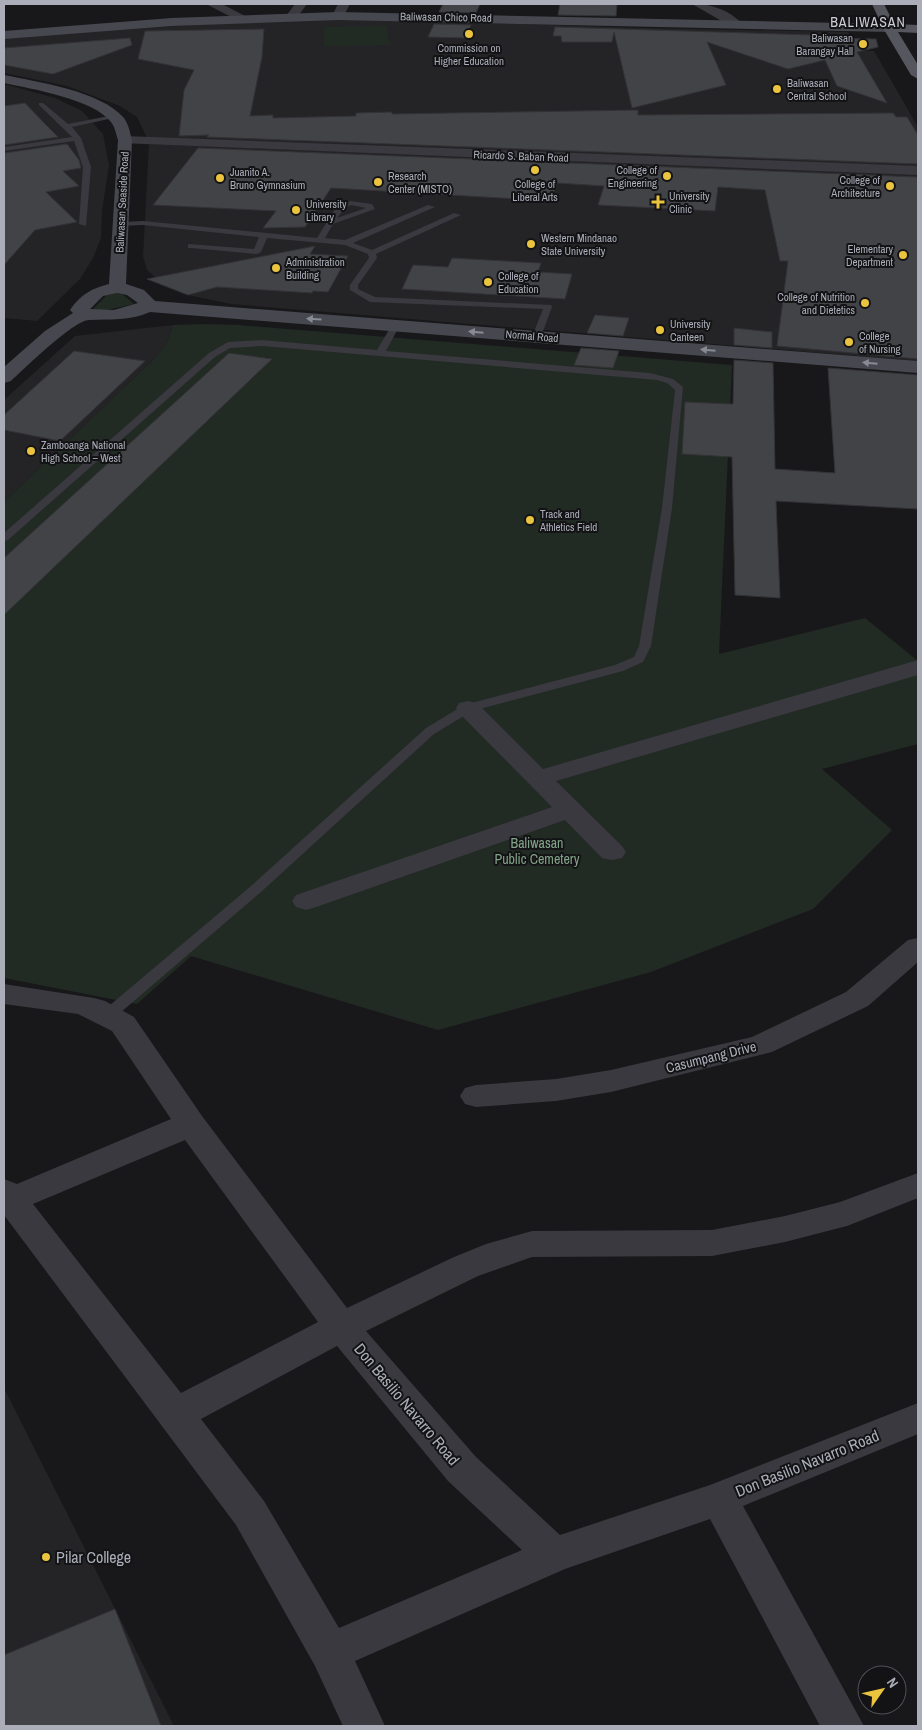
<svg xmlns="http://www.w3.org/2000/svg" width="922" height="1730" font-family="'Archivo Narrow',sans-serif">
	<rect width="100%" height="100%" fill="#18181a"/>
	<path fill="#242427" d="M368,19l273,9 207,4 10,19h16l44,76v41l-771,-30 -10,-21 -17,-11 -53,-20 -63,-13v-36l239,-15z
		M4,84l51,14 27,13 21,23 6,31 -7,46 -1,27 -8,20 -13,21 -43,42 -33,-3z
		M149,144l769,30v187l-687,-57 -43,-9 -31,-16 -10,-9 -4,-14z
		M173,325l-6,17 -11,15 -152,145v-102l71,-64z
		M4,1388l170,338h-170z"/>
	<path fill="#222a24" d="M387,26l3,19 -66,1 -1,-19z
		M116,293l6,1 12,10 -32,7 -9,-2 14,-14z
		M206,324l33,1 493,40 -13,289 146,-36 53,43v83l-96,25 70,61 -79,79 -162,63 -213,58 -247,-74 -54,48 -133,-26v-476l152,-145 11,-15 6,-17z"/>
	<path fill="#424347" stroke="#333236" d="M443,4h37l-4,9 -37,-1z
		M560,4h57l-1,12 -58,-1z
		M434,24l37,1 -5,13 -38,-1z
		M555,27l258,8 1,3 62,1 2,8 -21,5 30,51 -50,-17 -12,-26 -37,9 -81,-27 19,43 -94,23 -18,-76 -2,10h-50l-1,-6h-8z
		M264,29l-2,28 -12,59 23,-1v3l83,-2v-3l36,-1v2l246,-4v5l255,-2 3,4h11l11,18v29l-711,-27 2,-2 -30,1 5,-46 10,-20 -56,-11 7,-28z
		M130,38l2,7 -79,29 -49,-9v-17z
		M25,103l21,22 12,12 -54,8v-39z
		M67,144l12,16 2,8 -18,3 16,15 -33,6 31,30 -42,8 -31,35v-112z
		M198,148l720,29v182l-141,-13 11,-85h-8l-15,-71 -47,-3 -3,24 -117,-6 6,-19 -47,-3 -6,18 -220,-13 -26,39 -42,1 13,-17 -123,-6z
		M315,246l-5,8 38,2 -20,36 -15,-1 -1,2 -95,-6 -29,8 -41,-16z
		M452,258l89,5 -3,9 34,2 -7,25 -163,-10 11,-24 35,2z
		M595,315l34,3 -6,18 -36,-3z
		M734,328l38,4v16l-38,-3z
		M581,348l38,3 -6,17 -39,-3z
		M74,351l71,10 -85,80 -56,-11v-15z
		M229,353l43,6 -268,256v-57z
		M734,360l39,3 2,106 60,4 -7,-105 90,7v134l-142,-8 4,97 -45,-3 -3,-138 -50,-3 3,-52 48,2z
		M115,1609l46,117h-157v-71z"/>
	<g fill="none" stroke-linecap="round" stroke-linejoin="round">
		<path fill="#39393f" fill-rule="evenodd" d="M39,103h4l25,21 46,-9 4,2 -46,10 9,11 10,29 -5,59 -7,-2 4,-57 -9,-26 -70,10v-4l68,-10 -33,-32z
			M350,201l22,3 3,5 -42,15 -8,14 20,2 83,-35 7,2 -82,36 19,7 82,-37 7,2 -85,39 1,4 -19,27v4l17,8 176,8 1,2 -12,32 -8,-2 11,-28 -173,-7 -20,-12v-5l19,-27 -1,-4 -23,-9 -78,-7 -6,14 -4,2 -66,-6h-3v-4l66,5 5,-12 -116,-12 -22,1 -4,-2 4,-2 22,-1 174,17 18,-29zM351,205l15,3 -29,10 9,-11z
			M396,322l4,3 -14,26 264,22 23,6 10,8 -11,121 -21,138 -8,16 -20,9 -151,40 -38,23 -173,158 -148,127h-10l-3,-4 3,-4 148,-125 175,-158 38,-23 151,-40 19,-8 5,-11 23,-138 13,-118 -8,-7 -10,-3 -395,-34 -32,2 -15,9 -207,183 -4,1v-8l205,-180 19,-11 34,-2 115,10 16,-27z"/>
		<path fill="#39393f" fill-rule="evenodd" d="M206,4h16l27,14 -6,4 -4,-1z
			M295,4h12l-11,15h-8l-2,-3z
			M338,4h12l-8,15 -4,1 -6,-4z
			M692,4c17,-1 39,6 50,20l-2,3h-8z
			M125,136l793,30v9l-798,-32 -2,-3 2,-3z
			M918,660v15l-362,106 66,65 4,6 -4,6 -10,2 -10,-2 -37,-38 -249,87 -10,3 -10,-3 -4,-6 4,-6 256,-88 -93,-94 -3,-5 3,-5 9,-2 9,2 66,66z
			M918,938v24l-50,44 -96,46 -161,40 -55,9 -80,6 -11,-3 -5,-8 5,-8 11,-3 80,-6 55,-9 141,-33 94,-45 62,-52z
			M4,984l90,14 11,3 29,16 68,99 145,192 107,-51 32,-13 46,-13 180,-1 73,-14 55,-14 78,-29v25l-71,28 -62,16 -73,14 -180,1 -54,19 -112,55 110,126 84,78 150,-50 208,-82v31l-175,72 121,220h-44l-110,-207 -145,50 -210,92 30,65h-42l-28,-60 -79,-141 -232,-310v-36l13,5 154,-65 -59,-88 -34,-17 -74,-10zM185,1140l133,182 -137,71 -148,-189zM337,1346l111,135 74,69 -183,78 -75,-127 -63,-82z"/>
		<path fill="#47484f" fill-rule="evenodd" d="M338,12l551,12 6,4 -6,4 -551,-12 -166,6 -168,13v-8l168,-13z
			M4,75c34,7 97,16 120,43 5,7 6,15 8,22l-6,144 18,6 11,11 763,60v12l-768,-61c-21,9 -39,7 -61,8 -15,0 -65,49 -78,61l-7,2v-16l41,-36 28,-18 -3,-3c10,-15 22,-22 39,-26l9,-144c-2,-6 -3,-13 -7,-18 -18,-23 -79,-33 -107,-39zM117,293l10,2 11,8 -24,7 -24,-1 13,-13z"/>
		<path fill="#55565e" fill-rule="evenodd" d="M872,4h12l10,20 24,1v8l-20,-1 20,33v14l-7,-4 -28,-47z"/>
	</g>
	<defs><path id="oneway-solid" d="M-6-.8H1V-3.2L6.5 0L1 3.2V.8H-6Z" transform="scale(1.25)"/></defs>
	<g fill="#888a94">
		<use href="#oneway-solid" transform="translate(314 319) rotate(-176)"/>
		<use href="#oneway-solid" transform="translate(476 332) rotate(-175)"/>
		<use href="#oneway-solid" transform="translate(708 350) rotate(-175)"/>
		<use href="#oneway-solid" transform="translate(870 363) rotate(-175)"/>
	</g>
	<g fill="#ebc43f" stroke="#131315" stroke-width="2">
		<circle cx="469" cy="34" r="5"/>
		<circle cx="863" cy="44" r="5"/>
		<circle cx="777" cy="89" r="5"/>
		<circle cx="535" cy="170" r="5"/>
		<circle cx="667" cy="176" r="5"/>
		<circle cx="220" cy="178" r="5"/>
		<circle cx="378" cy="182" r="5"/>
		<circle cx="890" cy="186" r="5"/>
		<path d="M655.5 194.5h5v5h5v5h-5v5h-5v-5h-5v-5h5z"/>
		<circle cx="296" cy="210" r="5"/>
		<circle cx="531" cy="244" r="5"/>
		<circle cx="903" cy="255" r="5"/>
		<circle cx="276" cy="268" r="5"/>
		<circle cx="488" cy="282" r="5"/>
		<circle cx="865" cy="303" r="5"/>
		<circle cx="660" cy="330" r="5"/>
		<circle cx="849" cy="342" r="5"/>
		<circle cx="31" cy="451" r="5"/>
		<circle cx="530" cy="520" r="5"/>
		<circle cx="46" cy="1557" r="5"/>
	</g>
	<g text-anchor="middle" stroke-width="4" stroke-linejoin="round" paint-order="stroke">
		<g font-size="11" fill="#abaeb9" stroke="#131315">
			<text transform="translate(446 17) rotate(1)" y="4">Baliwasan Chico Road</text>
			<text transform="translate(521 156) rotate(2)" y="4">Ricardo S. Baban Road</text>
			<text transform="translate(122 202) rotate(-87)" y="4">Baliwasan Seaside Road</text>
			<text transform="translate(532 336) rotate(5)" y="4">Normal Road</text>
		</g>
		<g font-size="11" fill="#abaeb9" stroke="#131315" text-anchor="start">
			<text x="853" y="42" text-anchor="end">Baliwasan<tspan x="853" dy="13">Barangay Hall</tspan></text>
			<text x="469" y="52" text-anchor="middle">Commission on<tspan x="469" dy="13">Higher Education</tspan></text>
			<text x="787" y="87">Baliwasan<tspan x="787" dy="13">Central School</tspan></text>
			<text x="657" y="174" text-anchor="end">College of<tspan x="657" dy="13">Engineering</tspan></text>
			<text x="230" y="176">Juanito A.<tspan x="230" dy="13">Bruno Gymnasium</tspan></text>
			<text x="388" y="180">Research<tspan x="388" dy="13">Center (MISTO)</tspan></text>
			<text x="880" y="184" text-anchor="end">College of<tspan x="880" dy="13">Architecture</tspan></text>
			<text x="535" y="188" text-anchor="middle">College of<tspan x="535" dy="13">Liberal Arts</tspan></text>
			<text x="669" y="200">University<tspan x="669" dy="13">Clinic</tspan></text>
			<text x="306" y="208">University<tspan x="306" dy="13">Library</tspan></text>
			<text x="541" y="242">Western Mindanao<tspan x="541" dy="13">State University</tspan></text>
			<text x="893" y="253" text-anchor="end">Elementary<tspan x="893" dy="13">Department</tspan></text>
			<text x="286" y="266">Administration<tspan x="286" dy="13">Building</tspan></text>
			<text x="498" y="280">College of<tspan x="498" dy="13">Education</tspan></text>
			<text x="855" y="301" text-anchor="end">College of Nutrition<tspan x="855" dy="13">and Dietetics</tspan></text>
			<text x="670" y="328">University<tspan x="670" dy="13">Canteen</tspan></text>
			<text x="859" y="340">College<tspan x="859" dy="13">of Nursing</tspan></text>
			<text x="41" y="449">Zamboanga National<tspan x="41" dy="13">High School – West</tspan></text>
			<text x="540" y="518">Track and<tspan x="540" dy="13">Athletics Field</tspan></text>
		</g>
		<g font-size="14" letter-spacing="1" fill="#cccdd5" stroke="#131315">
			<text x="868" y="27">BALIWASAN</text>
		</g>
		<g font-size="14" fill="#83a388" stroke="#131315">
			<text x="537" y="848">Baliwasan<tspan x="537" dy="16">Public Cemetery</tspan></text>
		</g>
		<g font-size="14" fill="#abaeb9" stroke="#131315">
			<text transform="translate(711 1057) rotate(-14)" y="5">Casumpang Drive</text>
		</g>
		<g font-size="16" fill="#abaeb9" stroke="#131315">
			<text transform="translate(407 1404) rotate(50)" y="6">Don Basilio Navarro Road</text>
			<text transform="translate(807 1463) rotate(-22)" y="6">Don Basilio Navarro Road</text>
		</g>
		<g font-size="16" fill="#abaeb9" stroke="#131315" text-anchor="start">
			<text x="56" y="1563">Pilar College</text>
		</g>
	</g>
	<rect width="922" height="1730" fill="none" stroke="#abaeb9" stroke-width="10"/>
	<g transform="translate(882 1690) rotate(56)"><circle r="24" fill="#131315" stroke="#505157"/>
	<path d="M0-4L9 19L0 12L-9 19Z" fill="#ebc43f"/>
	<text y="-8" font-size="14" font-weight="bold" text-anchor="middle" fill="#abaeb9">N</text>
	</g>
</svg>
